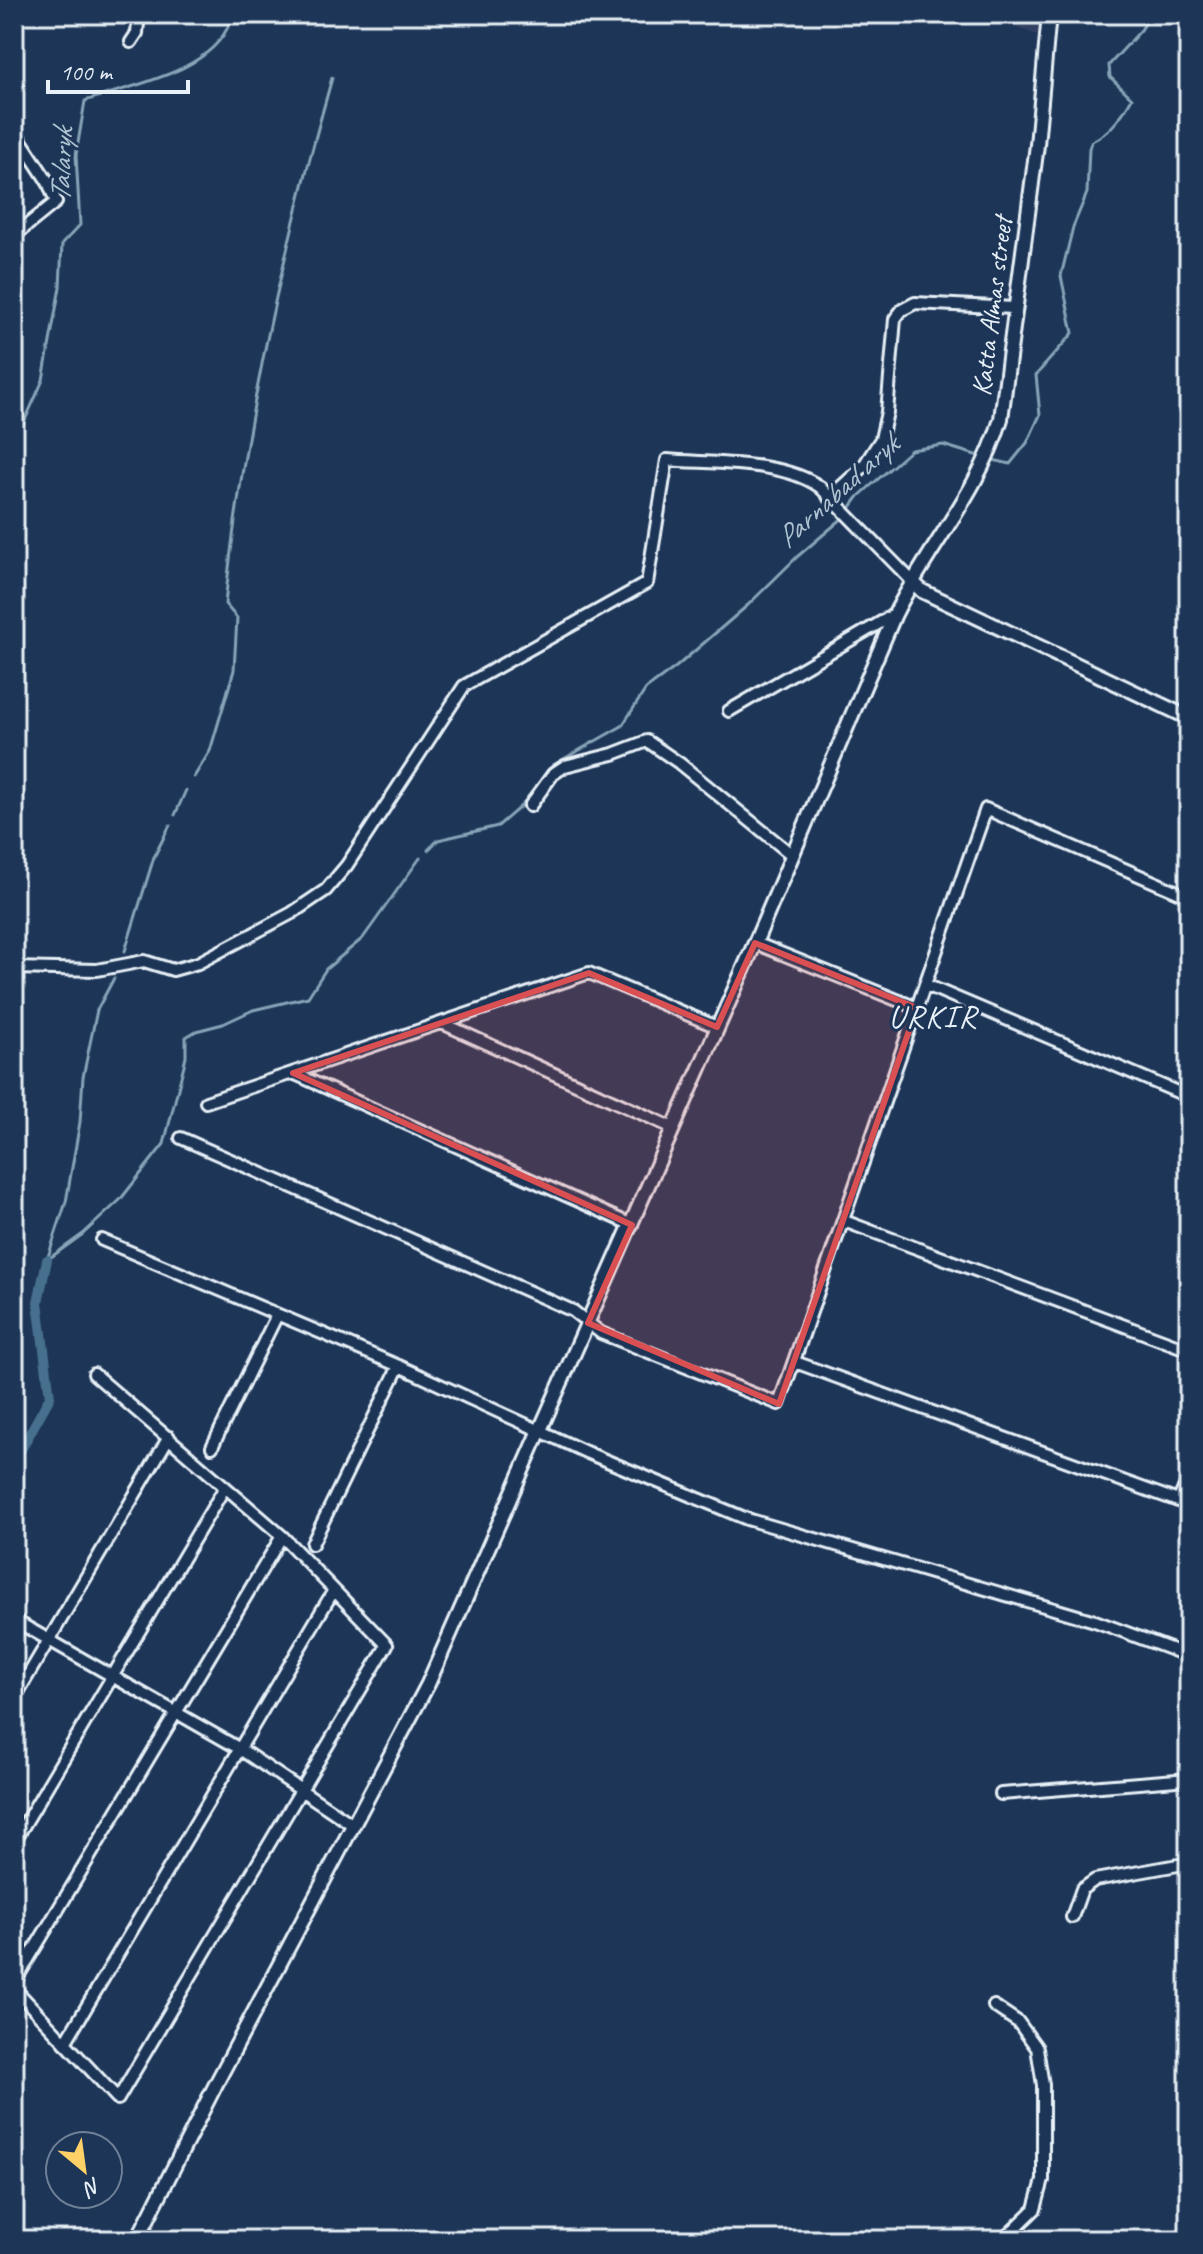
<svg xmlns="http://www.w3.org/2000/svg" width="1203" height="2254" font-family="Caveat,sans-serif">
	<rect width="100%" height="100%" fill="#1d3557"/>
	<filter id="ink" filterUnits="userSpaceOnUse"><feTurbulence type="fractalNoise" baseFrequency=".0125" numOctaves="2"/><feDisplacementMap in="SourceGraphic" scale="16" xChannelSelector="R" yChannelSelector="G"/><feConvolveMatrix kernelMatrix="1 2 1 2 8 2 1 2 1" color-interpolation-filters="sRGB"/></filter>
	<g filter="url(#ink)">
		<path fill="#304162" d="M974,14h66l-2,21z"/>
		<g fill="none" stroke-linecap="round" stroke-linejoin="round">
			<path stroke="#87a4b8" stroke-width="3" d="M14,445l29,-65 17,-93 2,-43 18,-19 -4,-70 9,-54c47,-16 127,-29 145,-79l-5,-8
				M989,459l21,5 17,-21 13,-28 -4,-40 37,-42 -12,-57 12,-49 14,-34 2,-45 3,-7c19,-9 30,-25 40,-43l-22,-21 -1,-12 32,-35 10,-16
				M848,511l11,-15 52,-46 32,-5 39,12
				M194,777l16,-26 24,-81 3,-52 -12,-14c18,-177 58,-354 107,-526
				M175,815l11,-25
				M428,850l10,-10 60,-14 23,-20 32,-41 69,-39 24,-37 30,-22 72,-62 50,-49 46,-39
				M125,951l29,-94 16,-32
				M47,1260l36,-26 37,-34 44,-56 22,-87v-20l10,-6 27,-7 30,-14 55,-13 18,-28 37,-31 57,-80
				M47,1260l19,-58 14,-80 3,-45 14,-67 17,-32"/>
			<path stroke="#46708e" stroke-width="10" d="M14,1462l36,-65 -12,-95 9,-42"/>
			<g stroke="#e8f1f8" stroke-width="16">
				<path id="minor" d="M131,42l6,-9 2,-19
					M14,130l34,52 8,20 -42,34
					M829,498l34,-31 18,-28 6,-27 8,-93 7,-9 13,-7 99,5
					M729,711l166,-97
					M530,806l23,-32 12,-8 48,-12 34,-13 32,22 113,92
					M755,943l162,65
					M14,968l83,2 47,-9 29,9 25,-7 94,-50 34,-23 21,-25 117,-179 183,-103 20,-123c46,4 115,0 153,27l92,94
					M926,985l263,112
					M442,1023l231,105
					M293,1073l339,152
					M1184,1094l5,-11
					M206,1102l383,-129 128,54
					M181,1138l392,173 28,22 178,71 207,-595 203,88
					M844,1221l345,129
					M102,1240l297,126 189,87 159,66 348,102 94,35
					M795,1362l394,143
					M212,1447l65,-132
					M1179,1500l10,-23
					M312,1544l87,-178
					M14,1620l226,129 113,76
					M14,1699l155,-262
					M1001,1794l188,-15
					M14,1842l211,-355
					M1072,1917l10,-28 13,-9 83,-15h11
					M14,1983l268,-447
					M14,1988l104,111 269,-454 -105,-109 -188,-162
					M994,2006l24,16 19,26 6,37v95l-8,29 -32,31
					M65,2043l269,-453"/>
			</g>
			<g stroke="#e8f1f8" stroke-width="18">
				<path id="tertiary" d="M912,581l10,10 267,127
					M137,2240l80,-158 211,-398 327,-741 140,-329c34,-68 84,-122 106,-195l36,-274 12,-131"/>
			</g>
			<use href="#minor" stroke="#1d3557" stroke-width="10"/>
			<use href="#tertiary" stroke="#1d3557" stroke-width="12"/>
		</g>
	</g>
	<path fill="#da5052" fill-opacity="0.2" stroke="#da5052" stroke-width="6" stroke-linejoin="round" d="M755,943l162,65 -138,396 -191,-81 44,-98 -339,-152 296,-100 128,54z"/>
	<g text-anchor="middle" stroke-width="6" stroke-linejoin="round" paint-order="stroke">
		<g font-size="28" fill="#e8f1f8" stroke="#1d3557">
			<text transform="translate(991 306) rotate(-83)" y="10">Katta Almas street</text>
		</g>
		<g font-size="30" font-style="italic" fill="#afc4d3" stroke="#1d3557">
			<text transform="translate(61 165) rotate(-88)" y="10">Talaryk</text>
			<text transform="translate(837 491) rotate(-42)" y="10">Parnabad aryk</text>
		</g>
		<g font-size="32" letter-spacing="2" fill="#e8f1f8" stroke="#1d3557">
			<text x="933" y="1027">URKIR</text>
		</g>
	</g>
	<rect width="1203" height="2254" fill="none" stroke="#1d3557" stroke-width="48"/>
	<rect x="24" y="24" width="1155" height="2206" fill="none" stroke="#e8f1f8" stroke-width="3" filter="url(#ink)"/>
	<g transform="translate(84 2170) rotate(151)"><circle r="38" fill="#1d3557" stroke="#6e8097" stroke-width="2"/>
	<path d="M0-6L14 30L0 20L-14 30Z" fill="#ffd166"/>
	<text y="-12" font-size="22" font-weight="bold" text-anchor="middle" fill="#e8f1f8">N</text>
	</g>
	<path d="M48 80v12h140v-12" fill="none" stroke="#e8f1f8" stroke-width="4"/>
	<text x="60" y="80" font-size="24" fill="#e8f1f8" stroke="#1d3557" stroke-width="6" paint-order="stroke">100 m</text>
</svg>
